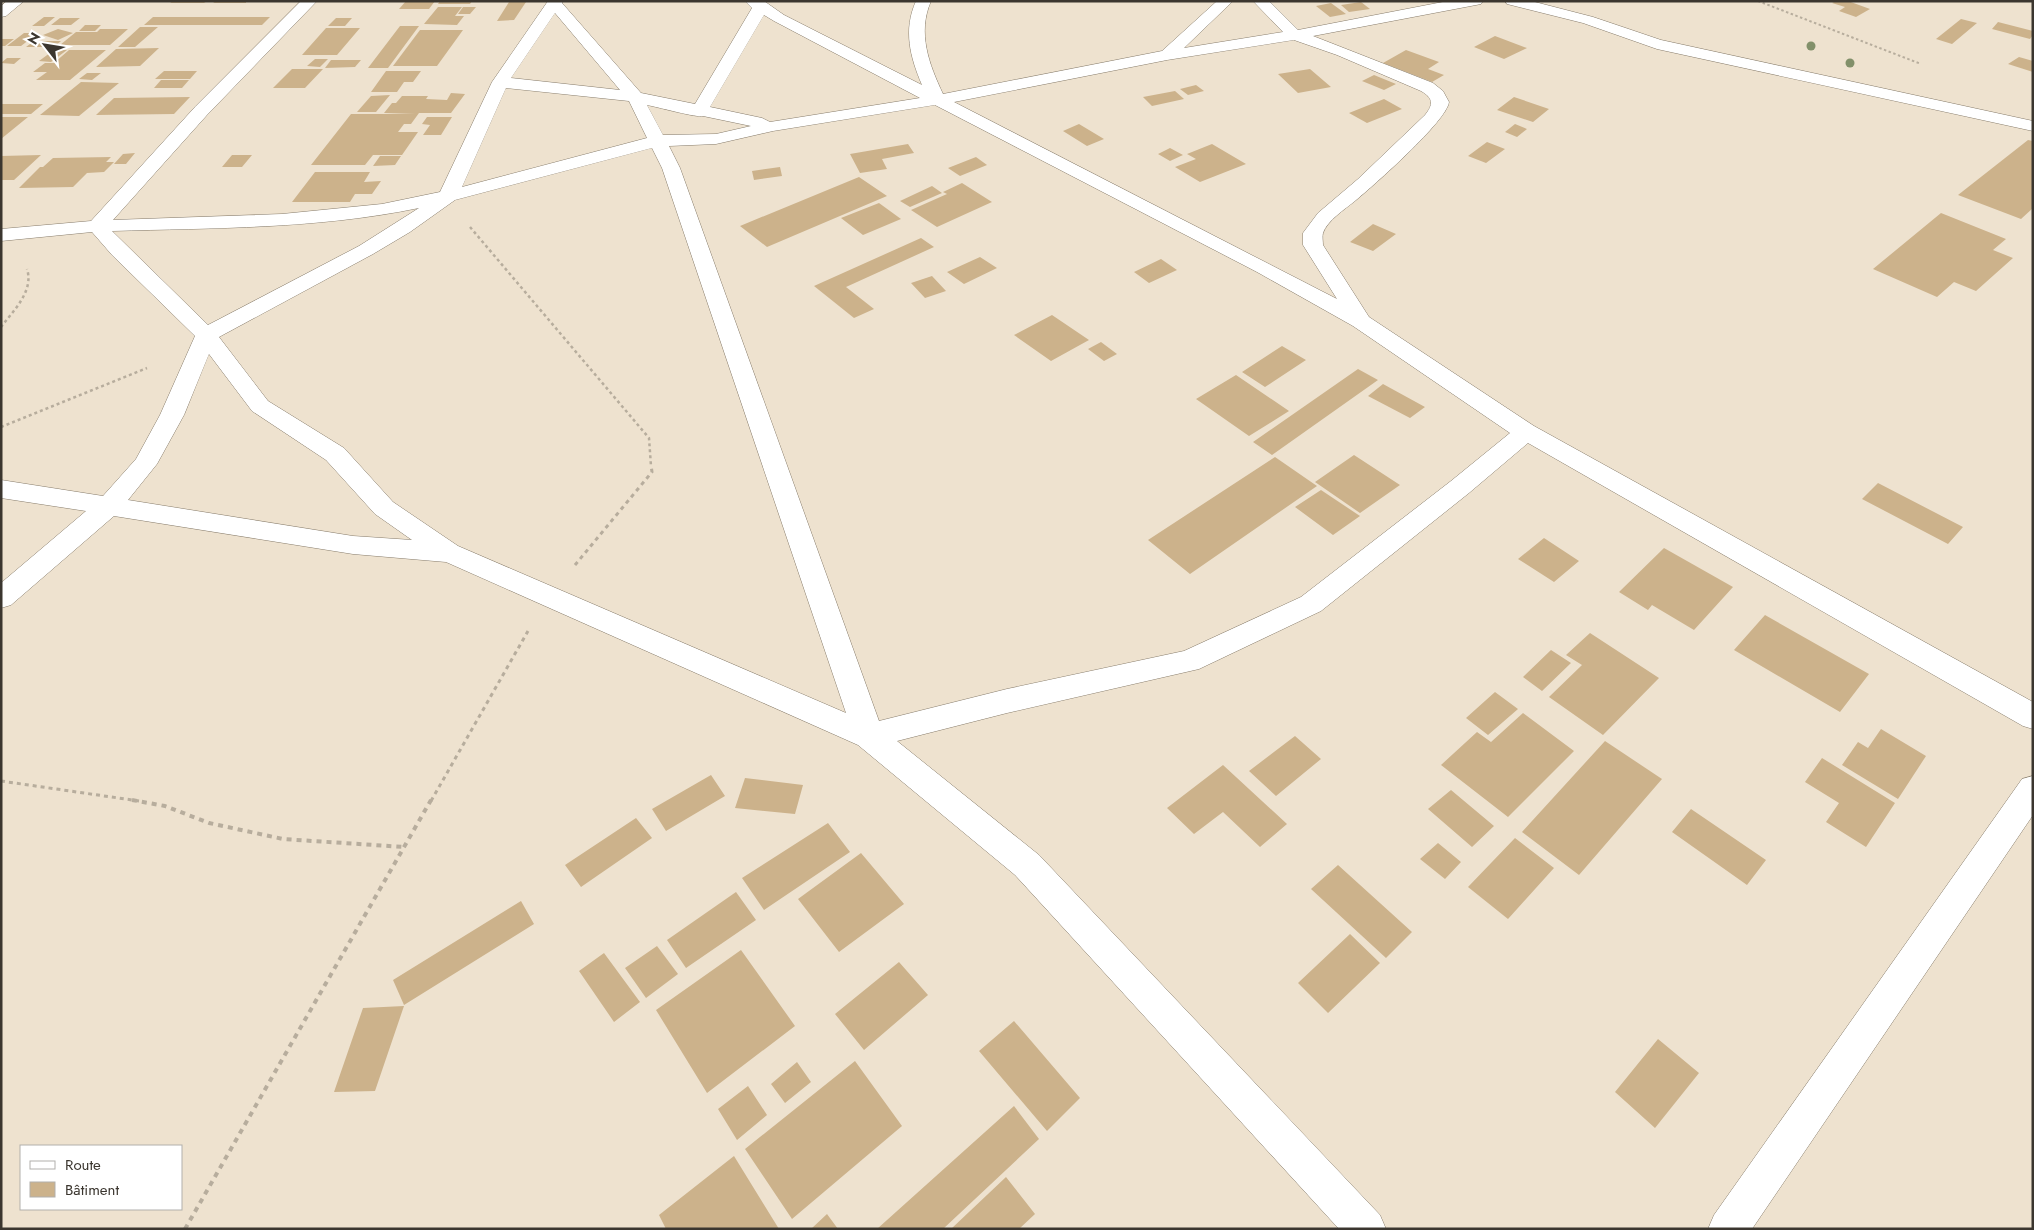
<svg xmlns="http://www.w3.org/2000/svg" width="2034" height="1230" font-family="Jost,sans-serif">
	<rect width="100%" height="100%" fill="#eee2cf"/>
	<path fill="#ccb28b" d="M173,1h34l-3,2h-34z
		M216,1h30v2h-33z
		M406,1h29l-6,8h-30z
		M440,1h32l-2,3h-32z
		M1836,1h12l22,8 -14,8 -17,-6 6,-4 -13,-4z
		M509,2h17l-12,18 -17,1z
		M1361,2l9,7 -21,3 -8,-7z
		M1331,3l15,11 -16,3 -14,-11z
		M438,7h24l-7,9h9l-7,9 -33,-1z
		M463,7h13l-6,7h-12z
		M44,17h11l-11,9h-12z
		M153,17h117l-8,8h-118z
		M60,18h20l-9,7h-20z
		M336,18h16l-7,8h-17z
		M1961,19l16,4 -25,21 -16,-5z
		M1998,22l35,9v4l-3,4 -38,-10z
		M85,25h16l-6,6h-16z
		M400,26h19l-31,42h-20z
		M140,27h18l-23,20h-17z
		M326,28h34l-23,27h-35z
		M58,29l15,4 -15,7 -15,-5z
		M100,29h28l-18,16h-50l16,-13h21z
		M420,30h43l-26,36h-44z
		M24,33h14l-17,13h-14z
		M1495,36l32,12 -23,11 -30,-12z
		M1,39h13l-9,7h-4z
		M34,41h27l-7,6h-28z
		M159,48l-19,18 -44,1 20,-18z
		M54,50h13l-16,12 -12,-1z
		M69,50h37l-36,30h-34l11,-8h-14l12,-9h9z
		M1406,50l33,12 -11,7 16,6 -12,7 -49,-19z
		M2019,57l14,4v11l-25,-8z
		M7,58h14l-7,6 -13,-1z
		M315,59h13l-8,8 -13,-1z
		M331,60h30l-6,7 -30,1z
		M292,69h31l-18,19h-32z
		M1310,69l21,18 -33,6 -20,-19z
		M164,71h33l-7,8h-35z
		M386,71h35l-8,11h-9l-7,10h-26z
		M87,73h14l-9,7 -13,-1z
		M1374,75l22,9 -12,6 -22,-9z
		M161,80h28l-7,8h-28z
		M81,82l38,1 -40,33 -39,-1z
		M1196,85l8,6 -16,4 -8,-6z
		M1175,91l9,8 -32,7 -9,-9z
		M451,93l14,1 -14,19h-32l-8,11h-7l-6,8h20l-16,23h-29l-8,10h-54l40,-51h64l-31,-1 8,-10h4l6,-7h26l-2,3 21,1z
		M390,95l-14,17h-19l14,-16z
		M190,97l-16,17 -78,1 18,-17z
		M1514,97l35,12 -16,13 -36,-12z
		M1384,99l18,10 -35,14 -18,-10z
		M1,104h42l-12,10h-30z
		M1,117h27l-27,22z
		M427,117h25l-11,18h-18l7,-10 -8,-1z
		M1079,124l25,15 -17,7 -24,-15z
		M1515,124l12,5 -10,8 -12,-5z
		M2028,140l5,1v67l-12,11 -63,-24z
		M1487,142l18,7 -19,14 -18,-7z
		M908,144l6,9 -32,6 5,10 -27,4 -10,-19z
		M1212,144l34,20 -46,18 -25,-15 21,-8 -9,-5z
		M1170,148l13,7 -13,6 -12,-7z
		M135,153l-9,11h-12l9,-10z
		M41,155l-27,25h-13v-24z
		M232,155h20l-10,12h-20z
		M380,156h21l-6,9 -22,1z
		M111,157l-5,5h8l-10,10 -17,1 -14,14 -54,1 21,-21h3l10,-9z
		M976,157l11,8 -27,11 -12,-8z
		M780,167l2,9 -28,4 -2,-9z
		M315,172h55l-6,10 17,-1 -9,13h-17l-5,8h-58z
		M859,177l28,19 -120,51 -27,-21z
		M962,183l30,19 -55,25 -26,-17 36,-16 -4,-2z
		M932,186l10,7 -32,14 -10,-6z
		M879,203l22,16 -38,16 -22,-17z
		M1941,213l65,26 -13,11 20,8 -37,33 -22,-9 -17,15 -64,-28z
		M1373,224l23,10 -23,17 -23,-9z
		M921,238l13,9 -88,40 28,22 -20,9 -40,-32z
		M980,257l17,11 -33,16 -17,-12z
		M1161,259l16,11 -28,13 -15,-11z
		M932,276l14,15 -21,7 -14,-15z
		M1052,315l37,25 -38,21 -37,-26z
		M1101,342l16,12 -13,7 -16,-12z
		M1282,346l24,14 -41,27 -23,-15z
		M1358,369l20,11 -106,75 -19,-13z
		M1236,375l53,36 -40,25 -53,-37z
		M1383,384l42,23 -15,11 -42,-22z
		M1354,455l46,30 -40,28 -45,-31z
		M1275,457l42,29 -127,88 -42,-34z
		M1878,483l85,44 -15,17 -86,-45z
		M1321,490l39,26 -27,19 -38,-28z
		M1544,538l35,23 -25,21 -36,-23z
		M1664,548l69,39 -39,43 -42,-25 -4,5 -29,-18z
		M1765,615l104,59 -29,38 -106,-62z
		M1590,633l69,45 -56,57 -54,-38 33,-32 -16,-10z
		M1551,650l20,13 -29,28 -19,-14z
		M1495,692l23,17 -30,26 -22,-17z
		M1523,713l51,38 -66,66 -67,-52 36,-33 14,10z
		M1881,729l45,27 -28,43 -56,-34 16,-23 10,6z
		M1295,736l26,23 -45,37 -27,-25z
		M1605,741l57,38 -83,96 -57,-43z
		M1822,758l73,45 -29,44 -40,-25 13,-19 -34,-21z
		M1223,765l64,59 -27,23 -37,-35 -29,22 -27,-26z
		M711,775l14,21 -59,35 -14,-22z
		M745,778l58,7 -8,29 -60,-6z
		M1451,790l43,36 -22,21 -44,-38z
		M1691,809l75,51 -19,25 -75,-53z
		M636,818l16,20 -71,49 -16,-22z
		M828,823l22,29 -86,58 -22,-32z
		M1515,838l39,30 -46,51 -40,-32z
		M1438,843l23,19 -16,17 -25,-20z
		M861,853l43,51 -65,48 -41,-53z
		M1338,865l74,67 -26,26 -75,-69z
		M736,892l20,28 -70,48 -19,-28z
		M521,901l13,23 -130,81 -11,-25z
		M1350,934l30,29 -52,50 -30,-30z
		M657,946l21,28 -32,24 -21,-30z
		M741,950l54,76 -88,67 -51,-83z
		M604,953l36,49 -26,20 -35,-51z
		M899,962l29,33 -64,55 -29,-36z
		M404,1006l-29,85 -41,1 29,-84z
		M1014,1021l66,77 -33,33 -68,-80z
		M1658,1039l41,34 -44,55 -40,-36z
		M855,1061l47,65 -110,93 -47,-70z
		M797,1062l14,20 -26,21 -14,-19z
		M748,1086l19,29 -30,25 -19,-31z
		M1014,1106l25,33 -96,90h-66z
		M734,1156l45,73h-113l-7,-14z
		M1006,1177l29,37 -16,15h-68z
		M827,1214l11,15h-27z"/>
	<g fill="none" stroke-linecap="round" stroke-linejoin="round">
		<g stroke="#877c6b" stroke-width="1">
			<path id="minor" d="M7,1h17l-18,15 -5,1v-11z
				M301,1h16l-110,114 -94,105 169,-6 100,-10 58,-12 52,-110 56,-81h15l-1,2 79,90 54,11 57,-96 -7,-7h19l20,14 138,70c-12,-28 -19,-55 -6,-84h15c-14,32 -2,63 12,93l219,-43 55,-50h16l-49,47 99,-16 -30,-31h16l29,29 150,-29h35l-2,3 -5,1 -163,31 120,47 10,8 6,11c-2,19 -76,84 -94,99 -10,8 -28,20 -32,32 -1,3 0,9 0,12l46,72 165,109 499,276v27l-10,-3 -495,-283 -59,50 -148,118 -122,58 -192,44 -110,28 142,114 341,360 6,14h-47l-324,-354 -157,-130 -412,-183 -93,-8 -239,-38 -103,89 -10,3v-25l85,-72 -85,-13v-18l102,16 33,-37 24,-44 35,-79 -83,-81 -20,-23 -91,9v-12l90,-8 104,-114zM555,13l65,77 -109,-12zM764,15l10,6 146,77 -150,24 -8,-4 -52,-11zM1294,40l43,15 84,36c12,7 13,13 4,24l-67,64 -40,34 -15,20v12l34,54 -383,-197 213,-42zM506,88l123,13 18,37 -185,49zM647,105c11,2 50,13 56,11l48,10 -35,8 -53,1zM935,105l322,167 96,54 157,107 -59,48 -150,116 -117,54 -177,38 -128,32 -199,-553 -11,-22 47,-2 57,-13zM652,148l10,20 184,545 -388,-167 -65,-44 -49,-54 -76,-47 -49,-64 154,-83 37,-22 45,-32zM419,208l-60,38 -151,79 -96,-94c102,-3 206,-2 307,-23zM209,354l43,57 74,49 49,54 37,26 -59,-4 -225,-36 29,-36 27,-49z
				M1505,1h26l62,16 68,23 372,81v10l-376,-82 -74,-26 -76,-19z
				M2033,776v39l-281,414h-44l6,-14 308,-436z"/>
		</g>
		<path stroke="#b7ad9d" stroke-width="2" stroke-dasharray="2.5 2.5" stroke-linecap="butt" d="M1758,1l163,63"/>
		<path stroke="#b7ad9d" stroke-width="2.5" stroke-dasharray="3 3" stroke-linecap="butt" d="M470,227l179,211 2,28
			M1,327c13,-17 33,-36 26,-58
			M1,427l146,-59"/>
		<path stroke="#b7ad9d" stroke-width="3" stroke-dasharray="4 4" stroke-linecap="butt" d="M575,565l77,-93 -1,-7
			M1,781l138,20
			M431,801l97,-170"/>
		<path stroke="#b7ad9d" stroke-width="4" stroke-dasharray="5 5" stroke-linecap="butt" d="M132,800l33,6 44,17 74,16 121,8
			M185,1229l246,-429"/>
		<use href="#minor" fill="#fff" fill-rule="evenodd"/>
	</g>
	<g fill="#82906a">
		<circle cx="1811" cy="46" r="4.5"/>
		<circle cx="1850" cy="63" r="4.5"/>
	</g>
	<rect width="2034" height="1230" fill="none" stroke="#3b362f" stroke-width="5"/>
	<rect x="20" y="1145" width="162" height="65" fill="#ffffff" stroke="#b1afac"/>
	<rect x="30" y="1161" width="25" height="8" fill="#ffffff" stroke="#b1afac"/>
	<text x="65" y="1170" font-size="15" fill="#3b362f">Route</text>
	<rect x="30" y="1182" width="25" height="15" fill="#ccb28b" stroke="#b1afac"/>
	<text x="65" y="1195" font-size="15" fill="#3b362f">Bâtiment</text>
	<g transform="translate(45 45) rotate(301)" stroke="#ffffff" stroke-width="4" paint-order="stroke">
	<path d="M0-4L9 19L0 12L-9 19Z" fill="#3b362f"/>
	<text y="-8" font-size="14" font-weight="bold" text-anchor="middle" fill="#3b362f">N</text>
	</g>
</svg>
